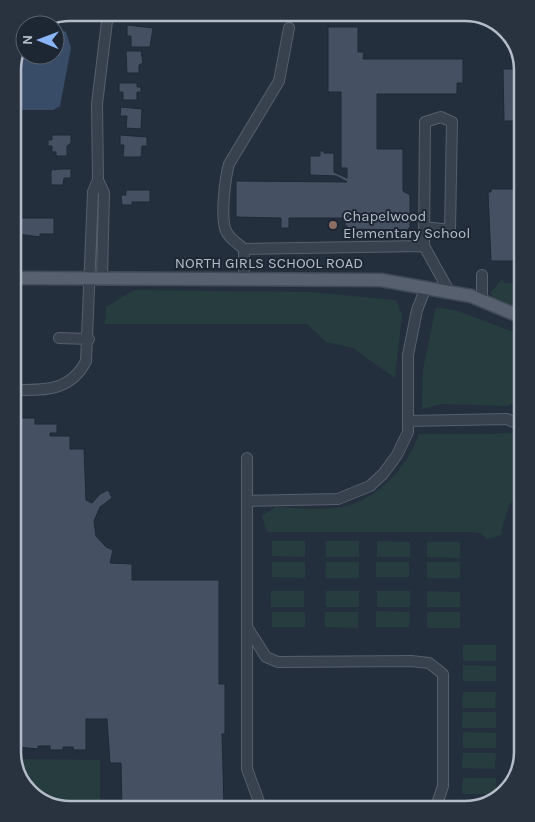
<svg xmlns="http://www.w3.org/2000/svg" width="535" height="822" font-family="Karla,sans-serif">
	<rect width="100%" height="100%" fill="#242f3e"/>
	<path fill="#263c3f" d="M501,280h2l1,3h14l1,27 -26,-11 -2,-7z
		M134,290l175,2 87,8 6,14 -7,64 -42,-30 -27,-6 -19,-18h-202l1,-17z
		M436,307l22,4 61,23v65l-11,7 -67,-2 -19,5 1,-40z
		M514,432l6,2v57c-12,11 -16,29 -19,44l-14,4 -7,-6 -9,-1h-204l-5,-16 14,-9c19,1 39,3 58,1 40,-4 72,-38 85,-74h76z
		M272,541h33v16l-33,-1z
		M326,541h33v16h-33z
		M377,541l33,1v15h-33z
		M427,542h33v16l-33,-1z
		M272,562h33v16l-33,-1z
		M326,562h33v16h-34z
		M376,562h33v15h-33z
		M427,562h33v16h-33z
		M271,591h33v16h-33z
		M326,591h33v16h-33z
		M377,591h33v16h-33z
		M427,591l33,1v15h-33z
		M376,611l34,1 -1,15h-33z
		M272,612h33v15h-33z
		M325,612h33v16l-33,-1z
		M427,612h33v16h-33z
		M463,645h33v16h-33z
		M463,665l33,1v15h-33z
		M463,692h33l-1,16h-33z
		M463,712h33v16h-34z
		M463,732l33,1v15h-33z
		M463,753h33l-1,16 -33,-1z
		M18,759l82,1v49h-33l-28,-9 -20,-23z
		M463,778h33v16h-34z
		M462,799h34l-6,4 -28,1z"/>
	<path fill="#394c67" d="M55,27l11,5 5,16 -11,58 -7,4h-40v-44l12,-25v14h30z"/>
	<path fill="#455162" stroke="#1f2835" d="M130,13h21v5h-12l-1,4 -10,-1z
		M127,25l26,3 -3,19h-19v-11h-4z
		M328,27h30v25h6l-1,7h100v24h-6v11h-80v55h26v42l7,4v32l-3,3 -57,-1 -5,-4v-7h-56v10h-8v-10l-45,-1v-36l111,1 -11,-6 -26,-1v-19h10v-5h4v2h10v19l13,6v-10h-6v-76h-13z
		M126,51h15l2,12 -4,2v8h-12z
		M503,69h14v52h-13z
		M119,83h18v4h4v5h-4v8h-14v-8h-4z
		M121,107l21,2 -1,20 -15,-1 1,-12h-7z
		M52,135h19v8l-4,3v10h-11v-4h-4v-6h-4v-6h4z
		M120,135l27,2v9h-5l-1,11h-18l1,-12h-4z
		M61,169h10v9h-7l-1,7h-12v-15z
		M491,189h27v72h-27l-3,-69h3z
		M126,190h24v12h-18v3h-10l-1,-10h5z
		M18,218h36v16h-14v3l-22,-3z
		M16,418h19v6h22v9h-7v3h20v13h14l2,51 6,3 8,-9 8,-4 4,8 -12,9 -6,14 2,15 10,11 7,3 -3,13 22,1v16h87v104h6v50h-3l2,73 -102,2 -1,-46h-11l-3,-44h-21v31h-12l-1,-3h-10v3h-13v-4h-12v3l-20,-2z"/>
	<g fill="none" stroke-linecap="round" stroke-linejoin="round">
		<g stroke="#565f6c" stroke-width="12">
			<path id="minor" d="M289,28l-10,53 -50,83c-4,14 -8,50 -4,64 2,9 12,15 19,21l180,-3 25,45
				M98,180l6,13 -2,86
				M424,246l1,-124 16,-5 11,5 -2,108 -26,-3
				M244,249v30
				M482,300v-25
				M59,338l30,1
				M15,390c30,0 56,1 71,-29l7,-169 5,-12 -1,-76 11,-91
				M408,421l99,-2 13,6
				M247,458v311l14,38
				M247,501l91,-2 32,-13 13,-12 14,-19 11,-23v-77l9,-45 9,-23
				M247,627l19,30 12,5 133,-1 18,2 14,11v112l-6,18"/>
		</g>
		<g stroke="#414a57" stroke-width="15">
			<path id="major" d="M14,278l367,2 90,16 48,20"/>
		</g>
		<use href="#minor" stroke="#38414e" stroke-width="10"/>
		<use href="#major" stroke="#56606e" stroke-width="12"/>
	</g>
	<circle fill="#8d6e63" stroke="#1d2633" stroke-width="2" cx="333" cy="225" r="5"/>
	<g text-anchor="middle" stroke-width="4" stroke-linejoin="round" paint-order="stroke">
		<g font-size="15" fill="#b4bcc9" stroke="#1d2633" text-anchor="start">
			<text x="343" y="221">Chapelwood<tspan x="343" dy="17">Elementary School</tspan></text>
		</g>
		<g font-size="15" fill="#b4bcc9" stroke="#1d2633">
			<text x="269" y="268">NORTH GIRLS SCHOOL ROAD</text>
		</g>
	</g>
	<path d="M0 0H535V822H0ZM70 21H465A49 49 0 0 1 514 70V752A49 49 0 0 1 465 801H70A49 49 0 0 1 21 752V70A49 49 0 0 1 70 21Z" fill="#29323f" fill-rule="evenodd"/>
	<path fill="none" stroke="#b4bcc9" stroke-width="2.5" d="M70 21H465A49 49 0 0 1 514 70V752A49 49 0 0 1 465 801H70A49 49 0 0 1 21 752V70A49 49 0 0 1 70 21Z"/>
	<g transform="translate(40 40) rotate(271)"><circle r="24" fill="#1d2633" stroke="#59626f"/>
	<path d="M0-4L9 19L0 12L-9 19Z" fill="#8ab4f8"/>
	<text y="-8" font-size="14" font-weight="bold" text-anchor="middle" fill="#b4bcc9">N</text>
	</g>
</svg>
